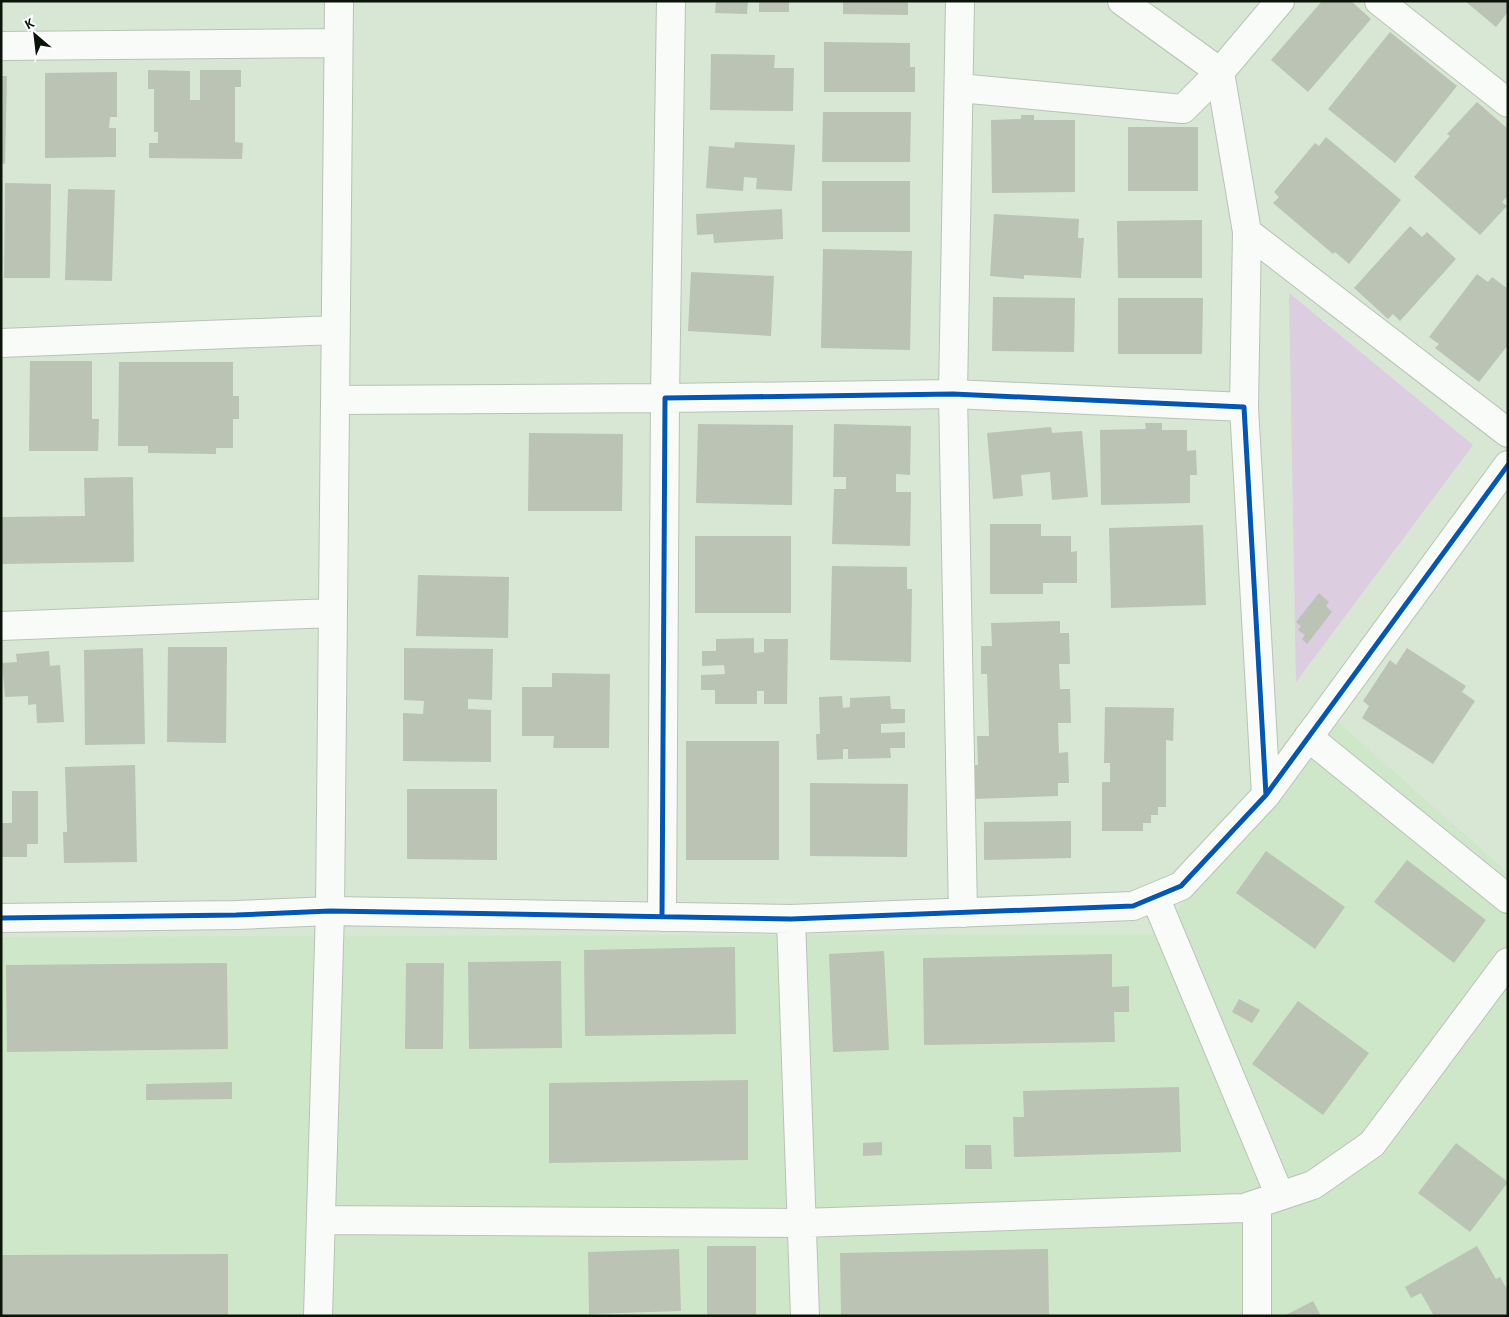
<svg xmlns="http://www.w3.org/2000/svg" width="1509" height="1317" font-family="'Alegreya Sans',sans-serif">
	<rect width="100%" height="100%" fill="#d8e6d4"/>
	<path fill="#cfe7c9" d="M1338,722l170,151v443h-1507v-379l1155,-3z"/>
	<path fill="#dccde1" d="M1289,293l184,152 -177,237z"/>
	<path fill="#bbc3b5" d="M716,1h32l-1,13 -32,-1z
		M759,1h30v11h-30z
		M843,1h65v14l-65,-1z
		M1322,1h29l20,18 -63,73 -37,-32z
		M1465,1h43v11l-12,15z
		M1390,32l67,54 -62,77 -67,-54z
		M824,42l86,1v24h5v25h-91z
		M711,54l64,1 -1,13h20l-1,43 -83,-1z
		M148,70l42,1v29h10v-30h41v17h-6v55l8,1 -1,16 -93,-1v-15h9v-11h-4v-43h-6z
		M117,72v45h-7l-1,11h7v29l-71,1v-85z
		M1,76h6l-2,88 -4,-1z
		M1477,102l31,27v67l-6,6 5,4 -27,29 -66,-58 36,-41 -3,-2z
		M823,112h88l-1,50h-88z
		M1021,115h13v5h41v72l-83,1 -1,-73 30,-1z
		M1128,127h70v64h-70z
		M1326,137l75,63 -52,64 -14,-12 -2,2 -60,-51 6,-6 -5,-5 41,-49 4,3z
		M735,142l60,3 -3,46 -36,-2 1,-11 -13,-1 -1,14 -37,-3 3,-42 25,2z
		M822,181h88v51h-88z
		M5,183l46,1 -1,94h-46z
		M68,189l47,1 -3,91 -47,-1z
		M782,209l1,30 -69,4 -1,-9 -16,1 -1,-21z
		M994,214l85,5 -1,19h6l-3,40 -57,-3v4l-34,-3z
		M1202,220v58h-84l-1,-57z
		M1410,226l12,11 5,-5 29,27 -56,62 -7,-7 -5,5 -34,-31z
		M823,249l89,2 -2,99 -89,-2z
		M691,272l83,4 -3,60 -83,-5z
		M1477,274l11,8 4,-5 16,12v56l-29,37 -44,-34 4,-4 -10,-7z
		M993,297l82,1 -1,54 -82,-1z
		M1118,298h85l-1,56h-84z
		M30,361h62v58h7l-1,32h-69z
		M119,362h114v34h6v23h-6v29h-17v6l-68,-1v-7h-30z
		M1145,423h17v7h25v21l9,-1 1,25h-7v28l-89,2 -1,-75 46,-1z
		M698,424l95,1 -1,80 -96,-2z
		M834,424l77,2 -1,49 -14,-1v18h15l-1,54 -78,-2 2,-55h12v-12h-13z
		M1051,427l1,6 30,-2 6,66 -36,3 -2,-28 -29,3 2,21 -30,3 -6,-66z
		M529,433l94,1 -1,77h-94z
		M133,477l1,85 -133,2v-47l84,-1 -1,-38z
		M990,524h51v12h30v16l6,-1v32h-34v11h-53z
		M1203,525l3,80 -95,3 -2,-80z
		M695,536h96v77h-96z
		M832,566l75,1v22h5l-1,73 -81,-2z
		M418,575l91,2 -1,61 -92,-2z
		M1319,593l10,9 -3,4 6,6 -25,32 -5,-5 3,-4 -7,-5 3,-4 -5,-4z
		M1060,621v12h9l1,31h-11l1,25h10l1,34h-13l1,30 9,-1 1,31h-11v13l-85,3 -1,-34h6l-1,-29h12l-2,-62h-6v-28h11l-1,-23z
		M754,638v15l10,-1v-13h24l-1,65h-23v-13h-7v13h-42v-14h-14v-15l24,-1 -1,-9 -22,1v-15h14v-12z
		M168,647h59l-1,96 -59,-1z
		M143,648l2,96 -60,1 -1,-95z
		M404,648l89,1 -1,51 -24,-1v10l23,1v52l-88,-1v-48l20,1 1,-13 -20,-1z
		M1407,648l59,38 -4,6 13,9 -42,63 -71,-46 7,-12 -6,-5 27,-41 6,5z
		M49,651l1,15 10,-1 4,57 -27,1 -1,-19 -8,1v-9l-23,1 -3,-34 15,-1 -1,-8z
		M552,673l58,1 -1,74h-56l1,-12h-32v-49h30z
		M842,696l1,12 7,-1v-9l40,-2 1,13h14v14l-24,1v9l24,-1v16h-15l1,10 -43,1v-10h-5v10l-26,1 -1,-26h4l-1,-37z
		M1105,707l69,1 -1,33 -7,-1v67h-8v8h-7v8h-8v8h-41v-49h8v-19h-6z
		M686,741h93v119h-93z
		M135,765l2,97 -73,1 -1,-31h4l-2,-65z
		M810,783l98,1 -1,73 -97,-1z
		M407,789h90v71l-90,-1z
		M12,791h26v53h-11v13h-26v-34h11z
		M1071,821v37l-87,2v-38z
		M1266,851l79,56 -30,42 -79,-56z
		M1407,860l79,60 -32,43 -80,-61z
		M735,947l1,87 -151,2 -1,-86z
		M884,951l5,99 -56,2 -4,-98z
		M1112,954v33l17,-1v26h-15l1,30 -191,3 -1,-87z
		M561,961l1,87 -93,1 -1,-87z
		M227,963l1,86 -221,3 -1,-87z
		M406,963h38l-1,86h-38z
		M1239,999l21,11 -8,13 -20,-11z
		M1298,1001l71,52 -46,62 -71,-51z
		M748,1080v80l-199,3v-80z
		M232,1082v17l-86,1v-16z
		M1179,1087l2,65 -167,5 -1,-40h11l-1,-26z
		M882,1142v13l-19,1v-13z
		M1456,1143l52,39 -38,50 -52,-39z
		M965,1145h26l1,24h-27z
		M707,1246h49v70h-49z
		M1477,1246l19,33 4,-2 8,14v25h-74l-13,-23 -10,5 -6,-11z
		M679,1249l2,62 -92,3 -1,-62z
		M1048,1249l1,67h-208l-1,-63z
		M228,1254v62h-227v-61z
		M1313,1301l8,15h-37z"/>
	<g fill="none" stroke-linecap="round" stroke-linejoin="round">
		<g stroke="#b8c3b5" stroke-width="30">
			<path id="street" d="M960,1l-7,393 10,519
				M1122,1l98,71 27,160 -3,175
				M1379,1l129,102
				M1,46l337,-3
				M959,88l224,21 37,-37 60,-71
				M1247,232l261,201
				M1,343l334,-13
				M335,400l330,-2 6,-397
				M1,626l332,-13
				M1308,737l200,162
				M1155,897l125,299
				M662,917l3,-519 288,-4 291,13 22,388
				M1,918l235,-3 94,-4 461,8 342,-13 48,-20 85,-91 242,-330
				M791,919l14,397
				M321,1220l481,3 442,-15 69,-23 59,-41 136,-182
				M318,1316l12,-405 9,-910
				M1257,1316v-112"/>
		</g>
		<use href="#street" stroke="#f9fbf9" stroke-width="28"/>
		<g stroke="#fff" stroke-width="8">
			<path id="cycleway" d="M662,917l3,-519 288,-4 291,13 22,388
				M1,918l235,-3 94,-4 461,8 342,-13 48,-20 85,-91 242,-330"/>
		</g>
		<use href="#cycleway" stroke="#0057b8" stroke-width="5"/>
	</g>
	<rect width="1509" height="1317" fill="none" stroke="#0b1409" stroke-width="5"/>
	<g transform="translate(35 35) rotate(332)" stroke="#ffffff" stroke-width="4" paint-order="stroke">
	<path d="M0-4L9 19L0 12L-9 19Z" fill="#0b1409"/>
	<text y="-8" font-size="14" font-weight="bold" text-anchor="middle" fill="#0b1409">K</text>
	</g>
</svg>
